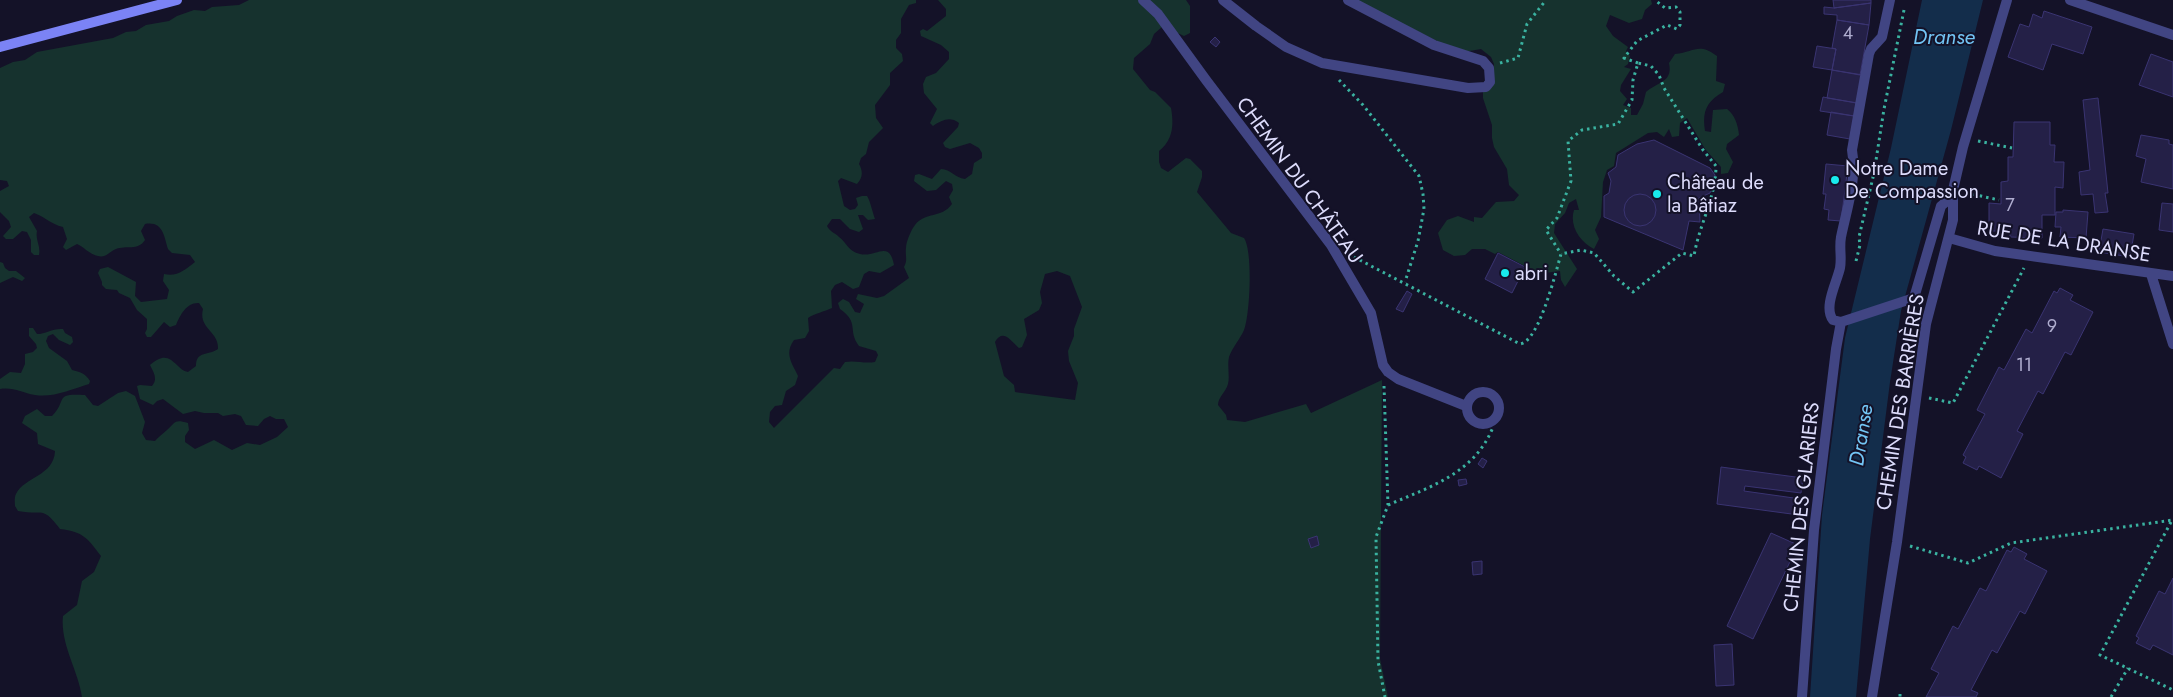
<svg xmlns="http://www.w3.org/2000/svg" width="2173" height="697" font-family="Jost,sans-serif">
	<rect width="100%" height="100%" fill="#141228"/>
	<path fill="#16322e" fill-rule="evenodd" d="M249,0h667v3l-7,2 -8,14v14l-5,7v8l6,6 1,7 -13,12v12l-15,20 1,13 7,10 -14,14 -3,12 -5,4 -2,6c4,7 4,14 -2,20l-16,-6 -3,3 6,25 6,4 5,-1 3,-4 -2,-7 6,-2h5c3,4 6,18 8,23l-7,1 -5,-5h-5l5,14 -4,3 -9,-3 -10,-10h-8l-5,7c3,6 7,6 12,11 8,6 9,14 21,17 16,4 29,-15 34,11l-14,8 -11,-2 -5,3 -5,13 -6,2 -11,-7 -7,3 -4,6 1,17c-8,4 -17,5 -24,10l1,13 -4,7 -11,2c-10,14 -2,23 4,36l-3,9 -9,6 -4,14 -7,1 -5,6 -1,10 5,6 60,-60 6,1 5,-7c11,-2 19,2 30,0l3,-7 -2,-4 -17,-5c-12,-16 1,-23 -19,-37l-2,-6 5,-4 6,3 6,10 5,1 4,-9 -8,-5 2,-5 19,4 7,-2 25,-18 -5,-11c4,-7 1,-11 2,-19 0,-6 5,-18 9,-23 11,-14 26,-6 37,-21l-3,-7 4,-7 -1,-6 -6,-3 -10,9 -9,1 -13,-10 1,-6 4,-1 13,5 9,-10c10,0 14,9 24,10l7,-5 2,-11 8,-5v-5l-3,-5 -9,-5 -20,6 -5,-2 -2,-4 15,-16 1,-4c-9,-7 -17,-3 -26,3l-3,-3 7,-14 -13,-16 -1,-9 3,-7 10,-4 13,-14v-7l-8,-7 -20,-9 -1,-5 3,-2 4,2 19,-15v-7l-8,-9h248l4,6v27l-6,3 -21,-10 -9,8 -4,10 -16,14 -1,11 17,21 5,2 16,16c3,17 2,32 -12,43v11l2,6 7,4 18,-14 4,1 12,12v6l-5,15 34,41 13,5c9,13 6,77 0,92 -4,9 -12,18 -15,27 -2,9 1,19 -1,27 -2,8 -10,13 -10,21l8,10 1,5 18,2 61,-18 5,9 71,-33 -2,279 8,38h-1306c-4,-27 -22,-53 -19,-81l14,-11 5,-24 12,-9 7,-16c-14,-18 -17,-24 -41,-27 -18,-24 -17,-13 -42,-18l-3,-5c0,-3 -1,-8 1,-12 8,-17 38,-18 39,-43l-17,-7 -1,-11 -15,-10 3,-7 12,-7 8,7h7c16,-16 1,-23 33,-21l8,10 5,1 20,-13 8,-2 9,5 10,26 -3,11 4,7 9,1c3,-4 8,-7 12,-11 9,-8 7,-11 21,-7l1,7 -4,6v6l10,7 19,-9 18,10 15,-7 13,2 17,-8 11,-10 -4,-8h-8l-6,-3 -6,3 -6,7 -12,-1 -5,-9 -6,-2 -12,2 -5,-3h-14l-9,-2 -12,3 -20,-15 -6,2 -4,4 -13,-6 -3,-13 3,-1 12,1c6,-7 2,-13 -2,-21 21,-19 25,5 38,7l8,-6c0,-15 11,-10 22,-17 1,-18 -20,-20 -15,-40l-4,-6c-12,-1 -19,12 -23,22l-6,2 -6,-5 -13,15h-4l-2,-4 2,-4v-10l-10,-9 -7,-12 -11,-5 -2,-3 -11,-1 -4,-4v-3l-4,-9 2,-4 8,-2 28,15 -1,14 6,6 26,-3 2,-9 -6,-9 1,-7c13,3 21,-4 31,-12l-5,-7 -18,-2 -4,-4c-4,-13 -5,-28 -23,-25l-4,7 4,9c-7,11 -19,5 -29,9 -7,3 -10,9 -18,7 -9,-2 -14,-9 -21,-12l-11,6 -3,-3 4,-8 -4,-12c-13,-3 -17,-10 -29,-14l-5,4 8,14c-2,9 4,15 2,24h-5l-3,-3v-12l-4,-8 -5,-1 -9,8h-7l-3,-3 8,-9 -2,-6 -9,-9v-21l9,-5 -2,-5 -7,-1v-112l13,-6 12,-2 12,-8 76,-14 13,-6 10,-1 10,-6 23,-4 8,-5 17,-6 11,1 7,-4 27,-2zM1057,271l13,5 12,31 -8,22v7l-6,15 1,10 9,22 -3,17 -60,-8 -1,-7 -10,-9 -9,-34c8,-14 16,-1 24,6l3,-1 5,-12 -3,-16 15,-9 3,-7 -2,-11 5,-18z
		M1355,0h296l1,4 -7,6 -3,9 -13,4 -19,-8 -4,11 7,10 15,11 -2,4 4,5 -2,8 -4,3 7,2 -10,16 -1,6 7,8 -4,6 8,3v7h6l6,-11 3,-12c13,-11 27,-10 23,-29l6,-9c20,-2 23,-12 42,2l-1,25 9,3 -2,8c-17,10 -21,20 -18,39l6,1 2,-22 14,-1c8,6 11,16 12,26l-12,9 -1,5 7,13 -5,11 -7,1v-7l-16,-18 -18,-31 -7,5 -1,13 -7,1 -3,-8 -5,8 -7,-5 -9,1 -32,20 -2,13 -7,4 -4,12 -2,35 -6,13 4,9 -5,10c-14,-7 -25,-23 -20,-39h5l-3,-11 -7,4 -4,10 -10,11 -1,9 23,36 -12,18 -4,-7 -1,-9 -23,3 -14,-9 -25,-13 -3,2 -10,-5h-13l-7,6 -11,1 -11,-6 -5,-17 9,-13 11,-4 16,6v-5l8,1 14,-16 18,-1 5,-6 -10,-10 -2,-16 -13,-22 -2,-9v-13l-9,-27v-9l1,-7 10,-13v-5l-3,-7 -10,-8 -17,3 -19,-7z
		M0,262l3,1 2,5 4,3h7l9,7 -3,3 -9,-4 -13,6z
		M29,328h4l4,6c9,0 16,-6 26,-5l2,4 7,4 1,5 -3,3 -11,-5 -6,-6 -5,2 -2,5 3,7 18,13 5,9c8,2 13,3 18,11l-1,3c-17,5 -36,14 -54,11 -13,-2 -21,-8 -35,-6v-10l10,-7 11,1 4,-9v-10l8,-2 4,-4 -1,-4 -7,-8z"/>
	<path fill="#132d4b" d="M1922,0h61l-32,130 -50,181 -11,71 -20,157 -14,158h-46l12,-182 23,-177 46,-190z"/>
	<path fill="#242047" stroke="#3a3472" d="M1833,0h38v3l-37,5z
		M1871,3l-2,22 -32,-5v-5l-13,-1v-7l10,1z
		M2044,11l48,16 -9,27 -31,-10 -9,26 -35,-13 12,-33 9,3 4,-13 9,4z
		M1837,20l32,5 -9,50 -28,-5 4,-21 -4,-1z
		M1215,37l5,5 -4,5 -6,-5z
		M1817,46l19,3 -4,21 -19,-3z
		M2151,54l22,8v35l-34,-12z
		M1832,70l31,5 -5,28 -31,-5z
		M1823,97l33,6 -2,13 -34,-5z
		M2098,98l10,95h-3l3,19 -13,1 -2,-19 -12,1 -2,-23 11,-2 -7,-70z
		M1831,112l23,4 -4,23 -23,-4z
		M2014,122h36v23h5l-1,17h10l-1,26 -8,-1v28h-13v23l-32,-1v-6h-21v-28l12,1v-22l7,-1v-24h5z
		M2141,135l28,5v4l4,1v44l-32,-7 5,-23 -10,-3z
		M1654,140l56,28 5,7v6l-5,12 -11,5 1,24 -11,-1 -6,29 -79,-33v-21l5,-3 2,-12 -3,-8 8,-6 2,-12 19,-11z
		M1826,164l22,2 -7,55 -13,-1 1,-10 -5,-1 2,-15h-3z
		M1624 210a16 16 0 1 1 32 0a16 16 0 1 1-32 0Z
		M2162,203l11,1v28l-14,-2z
		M2063,210l25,2 -2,26 -26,-1 1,-10h-6l1,-15h7z
		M2103,229l31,5 -4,23 -31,-5z
		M1498,253l27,14 -13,26 -27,-14z
		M2060,288l13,7 -3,5 23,12 -22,43 -6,-3 -22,42 -5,-3 -21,40 6,3 -22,44 -22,-12 -2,4 -14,-7 3,-6 -3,-2 22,-41 -8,-4 22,-43 5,3 22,-41 6,4 22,-42 3,2z
		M1407,291l5,3 -9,18 -7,-3z
		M1482,458l5,3 -4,7 -5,-4z
		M1721,467l82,11 -2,15 -56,-7 -1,5 57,8 -2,16 -82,-11z
		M1466,479l1,5 -8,2 -1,-6z
		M1771,533l27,12 -45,94 -26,-13z
		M1317,536l2,9 -8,3 -3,-9z
		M2014,547l13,7 -3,5 23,12 -22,43 -5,-3 -23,42 -5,-3 -21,40 7,3 -2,4h-50l13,-24 -8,-4 22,-43 5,3 22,-41 6,3 21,-41 4,2z
		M1482,561v13l-9,1 -1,-13z
		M2173,578v77l-20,-10 -3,5 -14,-7 3,-5 -3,-2 23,-45 6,3z
		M1732,644l2,41 -18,1 -2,-41z"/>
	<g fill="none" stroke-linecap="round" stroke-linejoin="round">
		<path stroke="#3ab2a0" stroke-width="3" stroke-dasharray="2.5 4" stroke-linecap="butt" d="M1500,63l18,-5 9,-34 19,-24
			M1638,63l-14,-5 13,-17 30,-16 10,4 3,-4v-13l-4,-5 -11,1 -10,-8
			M1339,80l24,25 56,71 4,18 1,15 -6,32 -13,41
			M1978,141l34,7
			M1967,193l32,7
			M1354,257l166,87c19,-2 36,-73 41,-90l20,-4 13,3 20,23 19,16 49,-39 12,3c5,-31 22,-59 22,-90l-13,-16 -39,-62 -5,-13 -8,-9 -13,-3 -5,17 -1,20 -14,24 -36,6 -14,11 3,40 -14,37 -11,12 15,24
			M1856,261l4,-16 -1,-8 15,-64 10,-64 20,-99
			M1384,386l4,119 -12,32 2,124 7,36
			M1929,398l24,5 71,-135
			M1388,505c42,-18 87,-32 105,-78l-3,-5
			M2171,522l-71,133 73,35
			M1910,546l58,17 43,-20 162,-23
			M1900,694v3
			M2111,697l17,-29"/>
		<path stroke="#414583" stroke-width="10" d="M1143,0l15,14 48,66 125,165 40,68 12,52 5,7 10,7 68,27
			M1223,0l33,26 30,21 36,16 146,25 18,-1 4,-5 -1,-14 -6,-7 -49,-16 -86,-45
			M1890,0l-8,37 -11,12 -2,5 -17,96c5,30 -5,58 -11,87 -2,11 1,21 -1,31 -3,14 -17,39 -7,52l8,2 73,-24 27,-92 6,-5h5
			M2070,0l103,35
			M1949,238l46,13 178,25
			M2151,274l22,70
			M1467 408a16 16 0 1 1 32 0a16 16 0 1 1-32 0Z
			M1802,697l12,-167 22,-181 5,-27
			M1872,697l25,-155 29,-218 27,-104v-30l10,-43 44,-147"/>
		<path stroke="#7b83f5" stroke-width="10" d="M0,47l177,-47"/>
	</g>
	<g fill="#18ebed" stroke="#141228" stroke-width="2">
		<circle cx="1835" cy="180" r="5"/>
		<circle cx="1657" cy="194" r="5"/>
		<circle cx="1505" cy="273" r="5"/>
	</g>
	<g text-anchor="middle" stroke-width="4" stroke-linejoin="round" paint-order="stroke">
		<g font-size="18" fill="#afadcf">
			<text x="1848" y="39">4</text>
			<text x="2010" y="211">7</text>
			<text x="2052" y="332">9</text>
			<text x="2024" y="371">11</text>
		</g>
		<g font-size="20" fill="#dddcfc" stroke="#141228" text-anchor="start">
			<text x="1845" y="175">Notre Dame<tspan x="1845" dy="23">De Compassion</tspan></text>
			<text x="1667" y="189">Château de<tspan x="1667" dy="23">la Bâtiaz</tspan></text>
			<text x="1515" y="280">abri</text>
		</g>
		<g font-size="20" fill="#dddcfc" stroke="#141228">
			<text transform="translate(1300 180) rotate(54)" y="7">CHEMIN DU CHÂTEAU</text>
			<text transform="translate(2064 241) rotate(9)" y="7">RUE DE LA DRANSE</text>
			<text transform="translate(1900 402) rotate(-81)" y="7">CHEMIN DES BARRIÈRES</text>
			<text transform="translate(1801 507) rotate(-84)" y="7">CHEMIN DES GLARIERS</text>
		</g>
		<g font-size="21" font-style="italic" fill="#72c4f4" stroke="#141228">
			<text x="1944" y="44">Dranse</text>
			<text transform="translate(1861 435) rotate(-81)" y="7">Dranse</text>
		</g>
	</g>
</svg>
